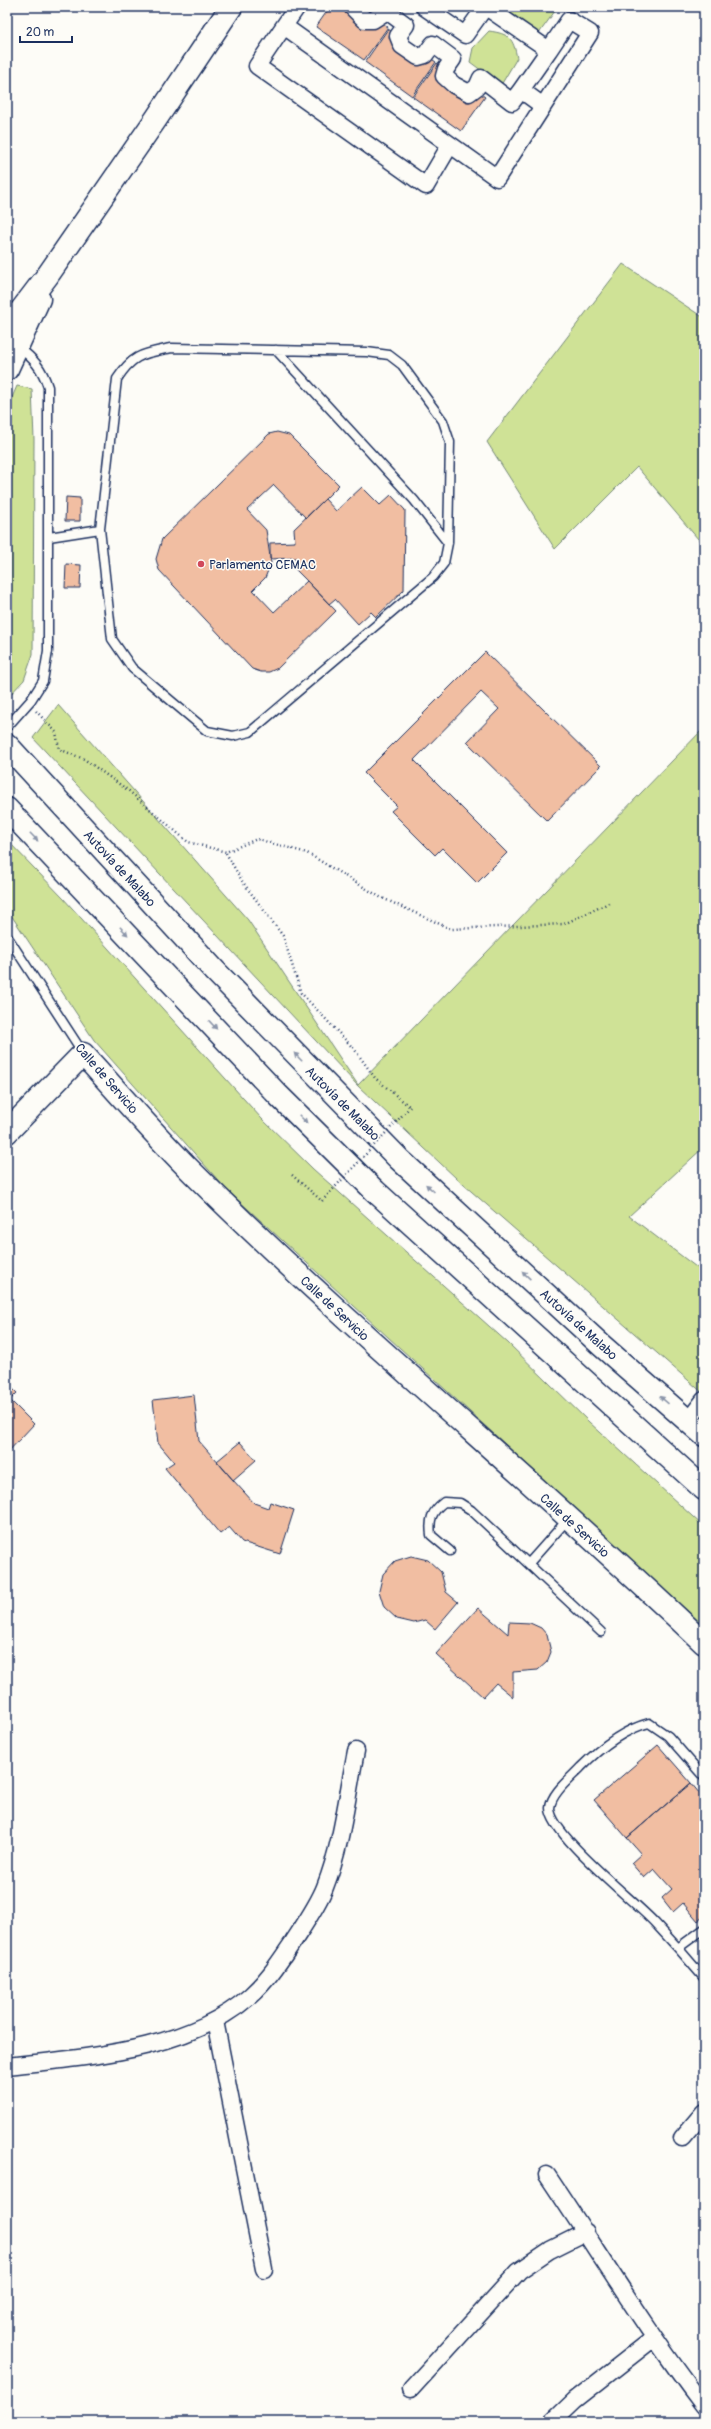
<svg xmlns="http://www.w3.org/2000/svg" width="711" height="2429" font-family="Pangolin,sans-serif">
	<rect width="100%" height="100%" fill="#fdfcf7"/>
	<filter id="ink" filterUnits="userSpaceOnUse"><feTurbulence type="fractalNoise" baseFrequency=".025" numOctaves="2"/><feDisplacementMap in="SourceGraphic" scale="8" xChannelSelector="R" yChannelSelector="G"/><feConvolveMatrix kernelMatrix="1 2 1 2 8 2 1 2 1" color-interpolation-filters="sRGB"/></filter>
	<g filter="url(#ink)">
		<path fill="#cfe296" stroke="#75887a" d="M510,7h43l2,4 -20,28 -27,-19z
			M489,31c21,3 24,7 28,27l-16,27 -31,-23 3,-14z
			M623,264l81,54v228l-67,-79 -82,82 -68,-107z
			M17,386l15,3 2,50 -1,215 -9,26 -17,18v-289z
			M58,705l190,215 110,165 346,-357v419l-75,69 75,57v121l-248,-216 -98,-92 -325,-348z
			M7,840l56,58 198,220 52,51 195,174 81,79 115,105v99l-479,-438 -131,-148 -87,-131z"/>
		<path fill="#f1bea2" stroke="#1b2f5e" d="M330,7h30l28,20 -24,33 -48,-33z
			M388,29l48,33 -24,34 -47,-34z
			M437,63l48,34 -24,34 -48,-34z
			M277,432l12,3 50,50 -33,33 -32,-33 -27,25 19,20 5,33 -6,15 -12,12 21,22 33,-31 29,30 -58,57 -9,4h-8l-9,-3 -93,-99 -3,-11 6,-20 107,-105z
			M362,487l18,18 11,-10 14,15 -1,80 -28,27 -5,-5 -13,12 -23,-25 -6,5 -22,-23 -11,-11v-12l-26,1v-16l25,-1 -1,-13 31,-30 11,12z
			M66,497l14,1v23h-15z
			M66,564l15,1 -1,23h-15z
			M485,652l116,114 -54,55 -80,-79 32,-33 -18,-17 -67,68 93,93 -30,30 -35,-35 -7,7 -44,-44 6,-5 -33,-33z
			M7,1383l10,10 -7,7 24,24 -27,29z
			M194,1395l5,46 34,39 21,23 14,5 2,-6 24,8 -14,44 -38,-12 -13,-15 -9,7 -55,-66 9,-6 -16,-19 -5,-43z
			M240,1442l16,18 -23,20 -16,-19z
			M411,1556l17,4 13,12 5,20 12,10 -23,27 -10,-9 -11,3 -17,-4 -13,-12 -5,-16 4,-17 12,-13z
			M478,1608l30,26 1,-12 21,1 11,5 6,7 4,17 -4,10 -9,8 -25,2v25l-17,-14 -13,14 -47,-43z
			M658,1745l33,38 -64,55 -33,-38z
			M691,1783l13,16v117l-6,5 -15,-18 -10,9 -11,-14 10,-9 -18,-20 -10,9 -13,-15 10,-9 -14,-16z"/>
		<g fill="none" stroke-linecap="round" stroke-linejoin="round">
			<g stroke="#1b2f5e" stroke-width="11">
				<path id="lane" d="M276,350l138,150 34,43
					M49,537l51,-8 17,-150c16,-25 26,-25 54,-31l196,4 22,3 13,10 41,56 7,21 -2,101 -4,20 -11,14 -183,155 -17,4 -26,-5 -75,-63 -20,-29 -12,-110
					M7,727l24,-27 12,-19 5,-30v-264c-6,-19 -15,-29 -30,-40
					M7,936l76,117
					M450,1551l-19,-16c-2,-15 0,-23 13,-33l16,1 11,7 130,122
					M529,1563l39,-44
					M704,1777l-36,-41 -19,-13c-27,7 -49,25 -68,44 -9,10 -30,26 -31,41 0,27 85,93 105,115 17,18 33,36 49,55
					M678,1948l26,-19"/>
			</g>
			<g stroke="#1b2f5e" stroke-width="19">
				<path id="street" d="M297,7l-13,19 213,152 93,-145 -21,-13 -20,30
					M352,7l13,13h8l14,-9 19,14 -8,11 4,10 16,11 7,-2 8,-11 20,15 -7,10 -2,7 10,9 15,8 8,-6 4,-9 31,24 9,-12
					M424,7l41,28 20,-28
					M486,7l63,43 -28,40 22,16
					M284,26l-27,40 169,120 24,-41
					M688,1421l16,-21
					M215,2021l49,248
					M7,2066c79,-9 181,-15 243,-70 18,-16 30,-35 43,-54 11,-17 25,-37 32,-55 17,-43 22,-91 31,-136
					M682,2138l22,-26
					M547,2175c52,77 100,157 157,231
					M411,2389l108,-118 31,-21 36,-18
					M552,2422l23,-22 79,-62"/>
			</g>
			<g stroke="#1b2f5e" stroke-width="25">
				<path id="secondary" d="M7,329l41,-54 108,-156 75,-112
					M7,369l32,-70
					M7,1132l76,-78c37,40 72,82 111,120 164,163 343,309 510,469"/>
			</g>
			<g stroke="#1b2f5e" stroke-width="25">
				<path id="highway" d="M7,745l209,227 183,187 202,186 103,90
					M7,809l271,286 97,96 329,298"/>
			</g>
			<path stroke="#1b2f5e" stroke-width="2.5" stroke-dasharray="1 3" stroke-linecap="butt" d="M36,711l20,21 3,17 25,10 45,32 59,51 38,10 31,-13 50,14 73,44 71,32 113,-5 47,-22
				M226,853l16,28 41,55 18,57 54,57 20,28 35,29
				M292,1175l30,26"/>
			<use href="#lane" stroke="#fdfcf7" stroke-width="8"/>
			<use href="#street" stroke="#fdfcf7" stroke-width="16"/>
			<use href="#secondary" stroke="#fdfcf7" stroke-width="22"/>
			<use href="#highway" stroke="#fdfcf7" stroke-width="22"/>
			<path stroke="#1b2f5e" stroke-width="2.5" stroke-dasharray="1 3" stroke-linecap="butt" d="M322,1201l88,-94"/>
		</g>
		<defs><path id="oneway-solid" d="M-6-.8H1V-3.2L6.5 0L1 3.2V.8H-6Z"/></defs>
		<g fill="#8c96aa">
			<use href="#oneway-solid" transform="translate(34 837) rotate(46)"/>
			<use href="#oneway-solid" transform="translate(124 931) rotate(46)"/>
			<use href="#oneway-solid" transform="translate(213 1025) rotate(47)"/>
			<use href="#oneway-solid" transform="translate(298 1057) rotate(-134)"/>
			<use href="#oneway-solid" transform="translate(303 1119) rotate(45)"/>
			<use href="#oneway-solid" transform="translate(430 1188) rotate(-138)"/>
			<use href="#oneway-solid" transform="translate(526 1275) rotate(-137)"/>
			<use href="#oneway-solid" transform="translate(664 1400) rotate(-139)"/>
		</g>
	</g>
	<circle fill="#d1495b" stroke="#fdfcf7" stroke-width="1.5" cx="201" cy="564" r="4"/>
	<g text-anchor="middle" stroke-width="3" stroke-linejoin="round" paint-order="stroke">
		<g font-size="13" fill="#1b2f5e" stroke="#fdfcf7" text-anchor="start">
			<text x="209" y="569">Parlamento CEMAC</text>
		</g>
		<g font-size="13" fill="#1b2f5e" stroke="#fdfcf7">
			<text transform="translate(120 868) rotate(47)" y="5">Autovía de Malabo</text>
			<text transform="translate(107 1078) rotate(49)" y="5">Calle de Servicio</text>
			<text transform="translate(343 1103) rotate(45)" y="5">Autovía de Malabo</text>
			<text transform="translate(335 1308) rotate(43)" y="5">Calle de Servicio</text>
			<text transform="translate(579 1324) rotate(42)" y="5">Autovía de Malabo</text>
			<text transform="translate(575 1525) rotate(42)" y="5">Calle de Servicio</text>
		</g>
	</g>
	<rect width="711" height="2429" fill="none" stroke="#fdfcf7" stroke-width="24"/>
	<rect x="12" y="12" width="687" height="2405" fill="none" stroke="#1b2f5e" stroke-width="1.5" filter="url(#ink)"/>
	<path d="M20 36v6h52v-6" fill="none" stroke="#1b2f5e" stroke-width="2"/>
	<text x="26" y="36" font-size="12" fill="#1b2f5e" stroke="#fdfcf7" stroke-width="3" paint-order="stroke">20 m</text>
</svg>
